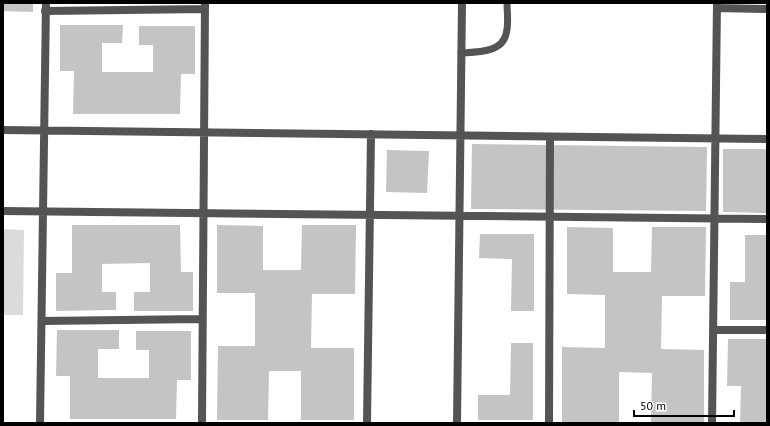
<svg xmlns="http://www.w3.org/2000/svg" width="770" height="426" font-family="'PT Sans',sans-serif">
	<rect width="100%" height="100%" fill="#fff"/>
	<path fill="#dbdbdb" d="M3,229l21,1 -1,85h-20z"/>
	<path fill="#c4c4c4" d="M3,3h30v9l-30,-1z
		M60,25h63l-1,18h-20v29h51v-27h-14v-19h56v48h-14l-1,40h-107l1,-43h-14z
		M472,144l235,3 -1,64 -235,-2z
		M723,149h44v64l-44,-1z
		M387,150l42,1 -2,42 -41,-1z
		M72,225h108l1,47h12v39h-59v-19h16v-29l-48,1v28h14v18l-60,1v-38h16z
		M217,225l46,1v44h38l1,-45h54l-1,69h-43l-1,54h43v72h-53v-49h-32l-1,49h-51l1,-74h37v-53h-38z
		M567,227l46,1v44h38l1,-45h54l-1,69h-43l-1,53 43,1v72h-53l1,-49 -33,-1v50h-57v-75l43,1v-53l-38,-1z
		M480,234h54v77h-23l1,-52 -33,-1z
		M745,235h22v85h-37v-38h15z
		M57,330h62v19h-21v29h51v-28h-13v-19h55v49h-14l-1,39h-106v-43h-14z
		M728,339h39v84h-27l1,-37h-14z
		M511,343h22v77h-55v-25h32z"/>
	<g fill="none" stroke-linecap="round" stroke-linejoin="round">
		<path stroke="#545454" stroke-width="7" d="M461,53c15,-1 41,0 45,-19 3,-9 1,-22 1,-31"/>
		<path stroke="#545454" stroke-width="8" d="M717,8l50,1
			M45,11l160,-2
			M3,130l764,9
			M3,211l764,8
			M42,321l160,-2
			M713,330h54
			M40,423l6,-420
			M202,423l3,-420
			M367,423l4,-289
			M457,423l5,-420
			M549,423l1,-286
			M712,423l5,-420"/>
	</g>
	<rect width="770" height="426" fill="none" stroke="#000000" stroke-width="8"/>
	<path d="M634 410v6h100v-6" fill="none" stroke="#000000" stroke-width="2"/>
	<text x="640" y="410" font-size="12" fill="#000000" stroke="#ffffff" stroke-width="3" paint-order="stroke">50 m</text>
</svg>
